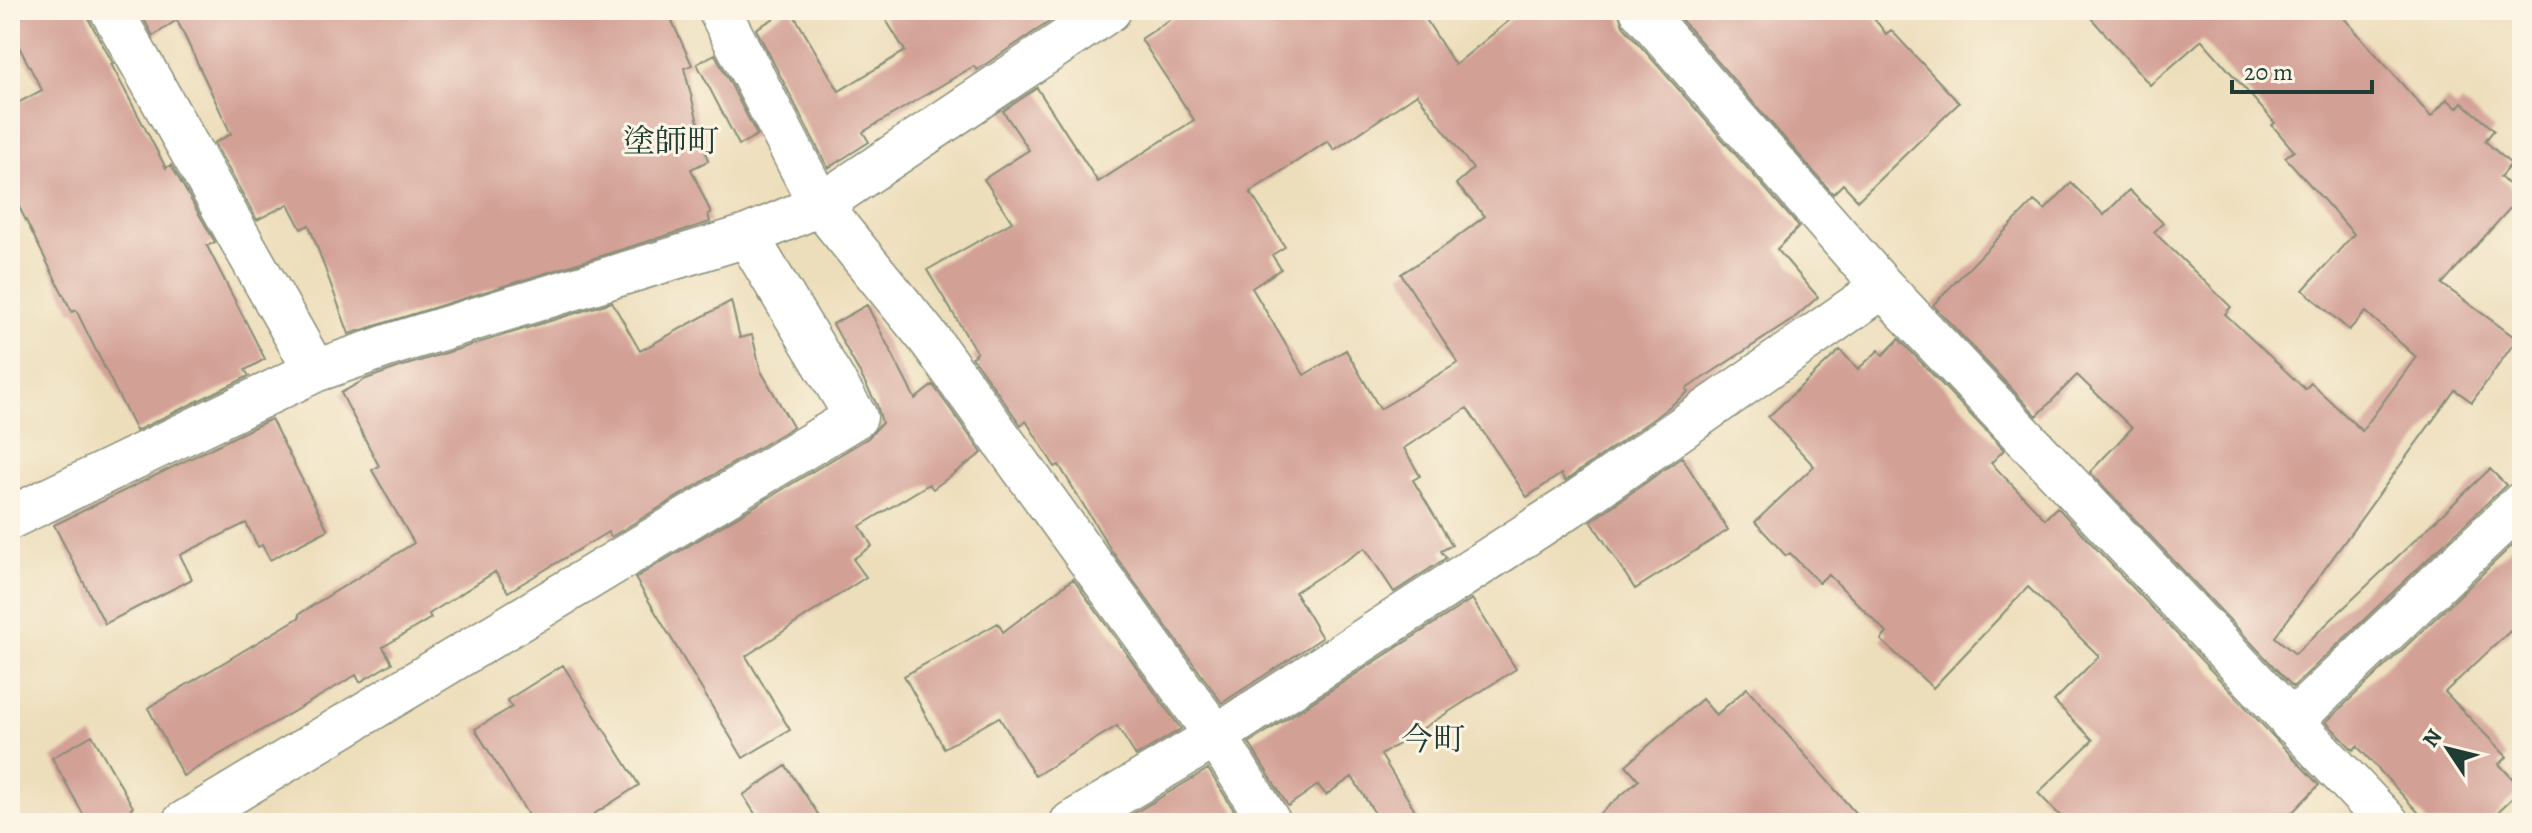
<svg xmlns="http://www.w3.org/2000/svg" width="2532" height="833" font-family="Alegreya,'Noto Serif JP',serif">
	<rect width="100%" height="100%" fill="#fcf5e5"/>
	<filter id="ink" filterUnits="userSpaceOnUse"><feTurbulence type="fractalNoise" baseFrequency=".0125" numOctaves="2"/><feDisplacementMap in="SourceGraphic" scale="16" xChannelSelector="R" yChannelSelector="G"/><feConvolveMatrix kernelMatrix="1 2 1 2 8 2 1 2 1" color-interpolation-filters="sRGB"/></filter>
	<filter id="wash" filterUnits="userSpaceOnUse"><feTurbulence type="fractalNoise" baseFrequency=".006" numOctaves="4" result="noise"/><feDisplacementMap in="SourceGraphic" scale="32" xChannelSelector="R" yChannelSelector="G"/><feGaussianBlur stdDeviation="1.8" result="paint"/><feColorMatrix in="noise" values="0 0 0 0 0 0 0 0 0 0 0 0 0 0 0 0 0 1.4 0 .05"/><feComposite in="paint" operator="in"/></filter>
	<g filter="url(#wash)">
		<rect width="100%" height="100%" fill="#eddebb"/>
		<g id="blocks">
			<path fill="#d3a096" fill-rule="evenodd" d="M33,10h54l3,12 23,41 -2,1 55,104 5,-3 44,77 -8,4 58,113 -20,11 4,6 -113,55 -60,-121 -4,2 -62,-123v-82l32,-17 -32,-60v-7z
				M139,10h528l25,55 -8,3 24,93 -17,8 20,44 -3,1 2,8 -361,112 -40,-109 -8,4 -13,-25 -31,16 -43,-77 17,-9 -54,-114 -24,16z
				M788,10h3l48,81 66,-40 -25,-41h187l-90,60 -3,-4 -111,66 6,10 -41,26 -72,-139z
				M1185,10h235l35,55 67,-55h96l5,16 176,201 -22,22 41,48 -26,23 -106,69 2,3 -32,25 -91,64 -4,-7 -34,23 -60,-89 -63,40 16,28 -7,4 39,65 -11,6 5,7 -52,34 -29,-44 -70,44 27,46 -100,65 -111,-153 -52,-85 -4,2 -29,-46 -5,4 -49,-68 5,-4 -50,-83 85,-48 -28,-43 45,-29 -26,-39 34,-23 61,94 96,-62 -53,-81zM1417,94l56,75 -17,15 29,32 -37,28 -47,30 57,89 -78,46 -34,-59 -42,25 -52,-87 29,-19 -9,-14 13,-8 -35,-55 78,-51 6,9z
				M1673,10h195l18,24 5,-4 68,73 -101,97 -15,-16 -10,10z
				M2084,10h253l94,107 16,-18 10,9 5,-6 32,28 -9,11 26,23 -11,13 21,19 -79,88 75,55 -45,63 -17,-12 -180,247 20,17 195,-185 16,16 -213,202 -203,-215 42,-44 -55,-53 -40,41 -104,-111 101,-104 11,9 26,-27 33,32 25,-25 34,33 -9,9 77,75 -6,7 80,75 6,-6 51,48 54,-74 -50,-45 -17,18 -46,-40 51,-56 -69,-77 9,-6 -22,-26 3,-2 -73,-83 -52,45z
				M715,54l42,81 -18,10 -42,-81z
				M731,301l9,37 12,-3 9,36 32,56 -182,110 -3,-5 -100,60 -13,-20 -66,42 2,4 -48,29 9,16 -32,19 -4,-7 -173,101 -35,-68 152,-91 -1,-3 115,-71 -42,-73 7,-4 -38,-73 25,-14 34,-12 212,-65 28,49z
				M867,305l48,94 18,-14 49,68 -49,36 -4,-5 -69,42 12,20 -19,13 13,18 -120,79 44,74 -47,28 -108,-180 233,-140 14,-15 -5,-18 -44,-81z
				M1899,339l105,111 -13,13 54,56 12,-12 262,278 -37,38h-215l-29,-30 55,-53 -39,-39 45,-45 -71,-69 -95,101 -52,-48 6,-7 -59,-59 -9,9 -29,-30 -4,3 -31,-34 59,-56 -46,-49 72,-67 18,19 21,-19 4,5z
				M271,419l57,111 -58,30 -8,-15 -4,2 -12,-24 -66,32 12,24 -87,45 -51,-99z
				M1682,457l46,73 -93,59 -44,-68z
				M2522,536v84l-77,72 62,65 -8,7 23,25 -36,34h-58l-71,-77 -4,4 -27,-28z
				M1073,579l108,150 -45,27 -19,-30 -82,50 -36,-59 -55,31 -40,-72 94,-53 5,9z
				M1472,599l44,70 -135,86 42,68h-42l-29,-46 -26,18 -8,-10 -30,21 -39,-63z
				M563,665l76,120 -59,38h-47l-58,-94 37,-22 -5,-7z
				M1747,688l117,135h-275l50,-43 -13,-15 76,-66 14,16z
				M92,735l41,72 -2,2 7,14h-50l-36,-65z
				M786,766l38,57h-63l-18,-28z
				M1208,769l34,54h-124z"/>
		</g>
	</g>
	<g filter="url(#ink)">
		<use href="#blocks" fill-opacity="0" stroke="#868e78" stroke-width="2"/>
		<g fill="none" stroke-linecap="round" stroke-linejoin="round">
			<g stroke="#868e78" stroke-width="45">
				<path id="street" d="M111,10l204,361
					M719,10l101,195 110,135 286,396 54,87
					M1641,10l242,277 505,536
					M10,518l305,-147 78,-27 354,-108 73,-31 290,-195
					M2291,722l231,-219
					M183,823l673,-406 -109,-181
					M1071,823l145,-87 353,-229 314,-220"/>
			</g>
			<use href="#street" stroke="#fff" stroke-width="42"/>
		</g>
	</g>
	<g text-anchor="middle" stroke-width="6" stroke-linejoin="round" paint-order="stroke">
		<g font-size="32" fill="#1f3d34" stroke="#fcf5e5">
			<text x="671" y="152">塗師町</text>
			<text x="1433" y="750">今町</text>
		</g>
	</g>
	<rect width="2532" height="833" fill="none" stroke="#fcf5e5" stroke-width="40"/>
	<g transform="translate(2448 749) rotate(305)" stroke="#fcf5e5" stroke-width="6" paint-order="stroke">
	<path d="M0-6L14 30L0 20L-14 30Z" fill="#1f3d34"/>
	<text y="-12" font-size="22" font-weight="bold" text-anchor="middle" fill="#1f3d34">N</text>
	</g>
	<path d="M2232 80v12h140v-12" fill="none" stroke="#1f3d34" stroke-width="4"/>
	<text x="2244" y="80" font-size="24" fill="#1f3d34" stroke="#fcf5e5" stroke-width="6" paint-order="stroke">20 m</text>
</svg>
